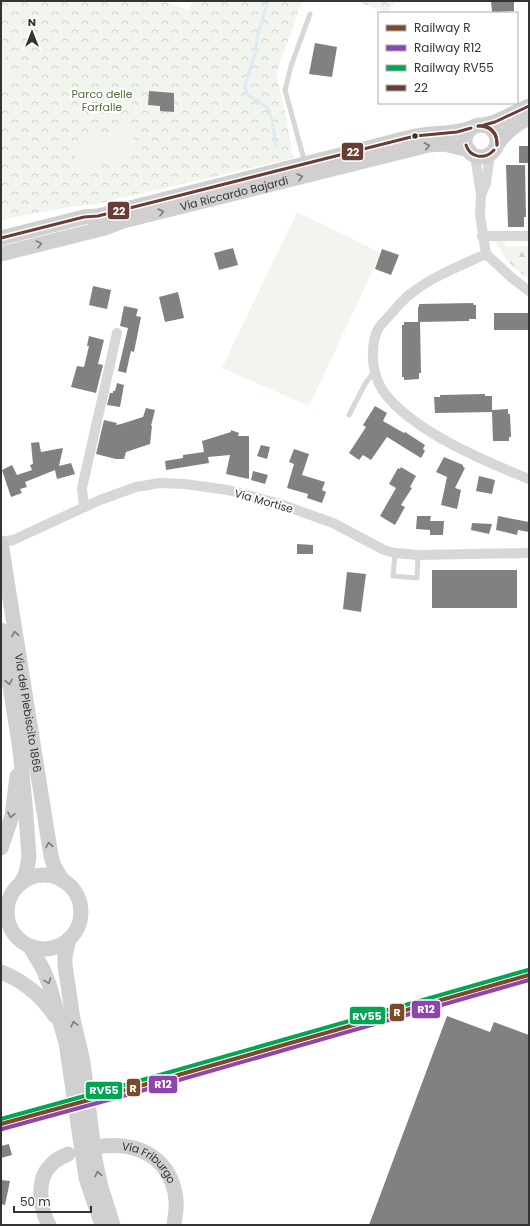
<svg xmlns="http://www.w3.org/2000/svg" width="530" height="1226" viewBox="0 0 530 1226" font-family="Poppins,sans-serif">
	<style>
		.forest { fill: url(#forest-firs) }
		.park { fill: url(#park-crowns) }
		.pitch { fill: #f1f5ed }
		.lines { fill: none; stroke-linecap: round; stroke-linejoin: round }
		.stream { stroke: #ddebf3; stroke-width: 3 }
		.building { fill: #818181 }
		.lane { stroke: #d7d7d7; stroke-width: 5 }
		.street { stroke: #d7d7d7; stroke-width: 10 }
		.secondary { stroke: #d0d0d0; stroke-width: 15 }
		.bus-1-casing { stroke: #fff; stroke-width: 6 }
		.bus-1 { stroke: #683d36; stroke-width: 3 }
		.rail-1-casing { stroke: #fff; stroke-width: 7 }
		.rail-2-casing { stroke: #fff; stroke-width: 7 }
		.rail-3-casing { stroke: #fff; stroke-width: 7 }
		.rail-1 { stroke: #7a4b2a; stroke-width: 4 }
		.rail-2 { stroke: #8e44ad; stroke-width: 4 }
		.rail-3 { stroke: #00a651; stroke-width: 4 }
		.oneway { stroke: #7a7a7a }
		.bus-dot { fill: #333; stroke: #fff; stroke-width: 1.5 }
		.labels { text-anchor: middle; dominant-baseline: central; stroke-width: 4; stroke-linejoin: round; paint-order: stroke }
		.park-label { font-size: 11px; fill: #56703f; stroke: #fff }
		.street-label { font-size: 11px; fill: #333; stroke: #fff }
		.line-badge { stroke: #fff; stroke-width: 1.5 }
		.badge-label { font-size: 11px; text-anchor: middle; font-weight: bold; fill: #fff }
	</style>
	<defs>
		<pattern id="forest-firs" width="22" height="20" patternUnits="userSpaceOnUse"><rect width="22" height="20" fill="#f1f5ed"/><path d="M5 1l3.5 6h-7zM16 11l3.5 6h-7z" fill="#cfd2cc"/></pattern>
		<pattern id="park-crowns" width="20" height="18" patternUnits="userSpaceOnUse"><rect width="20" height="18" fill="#f1f5ed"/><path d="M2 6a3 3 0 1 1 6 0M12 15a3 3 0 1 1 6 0" fill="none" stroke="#cfd2cc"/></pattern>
	</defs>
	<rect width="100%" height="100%" fill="#fff"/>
	<g class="forest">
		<path d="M529,165V230H528L526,166Z"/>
		<path d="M495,240H503L506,247L529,246V279C512,266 504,260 495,240Z"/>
	</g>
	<g class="park">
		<path d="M1,1H161L189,10L192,1H302L276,74L287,121L293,158L96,204L69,207L1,220Z"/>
		<path d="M356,1H395L388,13Z"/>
	</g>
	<g class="pitch">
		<path d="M1,23L9,80L1,81Z"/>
		<path d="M131,127L138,155L79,169L72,141Z"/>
		<path d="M297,212L381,253L309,406L222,368Z"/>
	</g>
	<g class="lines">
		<path class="stream" d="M268,1L258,34L255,54L248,76L245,86L247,94C253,99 262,103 268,109C271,112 275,139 276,146"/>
	</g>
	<g class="building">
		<path d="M491,1H514V11L492,12Z"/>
		<path d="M315,43L337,47L332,77L309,74Z"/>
		<path d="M149,91L174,93V112L160,111V106L148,105Z"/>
		<rect x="519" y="146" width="10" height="17"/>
		<path d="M506,165H525L526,217H524V227H508Z"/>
		<path d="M233,248L238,265L219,270L214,253Z"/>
		<path d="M382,249L399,255L391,275L375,269Z"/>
		<path d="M93,286L111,290L107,309L89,305Z"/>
		<path d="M178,292L184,318L165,322L159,297Z"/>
		<path d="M473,303L474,305H476V319H469V321L418,322V307H419V304Z"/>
		<path d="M124,306L138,309L136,316L141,317L134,352L131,351L126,373L118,371L128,328L120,326Z"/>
		<rect x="494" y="313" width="34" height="17"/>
		<path d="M404,322H420L421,373H419V379L404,380V377H402V325H404Z"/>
		<path d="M89,336L104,340L98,364L103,365L96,393L71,387L77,366L84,367L89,346H87Z"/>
		<path d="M117,383L124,385L120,407L107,405L110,393H113V391H115Z"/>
		<path d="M485,394V396H492V410L508,409V414H510L511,437H509V441H493L492,412L435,413L434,397H440V395Z"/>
		<path d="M375,406L387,413L383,421L404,433L405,432L425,445L423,449L425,451L421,458L387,437L371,460L363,455L359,460L349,453L366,427L363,425Z"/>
		<path d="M146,408L155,410L151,426H152L150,444L126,452L124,459H116L96,454L104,420L117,423L116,425L121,424L143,417Z"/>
		<path d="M231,430L239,433L238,436H249V479L226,474L230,455L208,457L209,463L166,470L165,461L183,458V455L204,452L202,441L231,432Z"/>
		<path d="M39,442L41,452L63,448L59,466L71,463L75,474L57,479L55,470L25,482L27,487L20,489L22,493L11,497L2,470L12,465L17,475L32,470L30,465L33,464L31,443Z"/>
		<path d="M261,445L270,447L267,459L257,456Z"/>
		<path d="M294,449L309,454L302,475L325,482L322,490L326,492L322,503L307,498L308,494L287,488L294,464L289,462Z"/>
		<path d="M444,457L463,465V467L465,468L455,488L461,490L457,509L441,505L447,477L436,472Z"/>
		<path d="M401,467L416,476L410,487L412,488L401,505L405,507L395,525L380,516L396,488L389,484L398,468L400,469Z"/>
		<path d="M253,471L268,475L265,484L251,480Z"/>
		<path d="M479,476L495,480L492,494L476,491Z"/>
		<path d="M417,516H431L430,521H444L443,535H430V530L416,529Z"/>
		<path d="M498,516L529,522V532L518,530L517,535L496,530Z"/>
		<path d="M472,523L492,524L489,534L471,530Z"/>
		<path d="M297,544L313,545V554H297Z"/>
		<rect x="432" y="570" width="85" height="38"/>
		<path d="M347,572L366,574L361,612L343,609Z"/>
		<path d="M447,1016L490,1032L494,1022L529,1035V1225H369Z"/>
		<path d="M9,1144L12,1155L1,1158V1146Z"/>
		<path d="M1,1180L10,1181L5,1205L1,1204Z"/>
	</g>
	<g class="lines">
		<g class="lane">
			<path d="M305,163L285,90L291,66L310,14"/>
			<path d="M349,415L365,384L374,372"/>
			<path d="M395,553L393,576L417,578L418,555"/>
		</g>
		<g class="street">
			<path d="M475,155L481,195L480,215L486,254L512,278L529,291"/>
			<path d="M481,195L486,183L490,154"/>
			<path d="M482,236H529"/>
			<path d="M486,254C464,264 432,277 413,292C404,298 397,307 390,315C386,320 381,324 378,329C374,337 373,345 373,353C372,367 377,384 386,395C417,433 484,461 529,479"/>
			<path d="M84,507L82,488L117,333"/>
			<path d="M1,542L13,540L100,500L136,487L160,483L185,484L228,490L280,504L333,523L384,550L395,553L418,555L529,553"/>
		</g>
		<g class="secondary">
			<path d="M484,125L495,122L529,106"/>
			<circle cx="481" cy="141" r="16"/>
			<path d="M497,145C505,133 516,124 529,118"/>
			<path d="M1,238L84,217L98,216L415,136C434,132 453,135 471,128"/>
			<path id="s1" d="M1,254L105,228L123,221L429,145L444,144L469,150"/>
			<path id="s2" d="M1,543L51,856L54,866L63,881"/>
			<path d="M1,630L20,749L26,816L29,857L26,873L21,883"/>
			<path d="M1,848L12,816L17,776"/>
			<circle cx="44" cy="912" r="37"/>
			<path d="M69,939L65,956V965L73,1019L83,1062L95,1159L101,1187L113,1225"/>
			<path d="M30,947L43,969L49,984L66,1043L86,1178L102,1225"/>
			<path d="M1,972C24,981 41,995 55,1016"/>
			<path id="s3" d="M103,1146C141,1142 172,1160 176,1200C177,1208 175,1217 174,1225"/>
			<path d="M49,1225C40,1209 36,1180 50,1166C55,1160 61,1157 68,1154"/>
		</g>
		<g class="bus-1-casing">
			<g id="bus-1">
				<path d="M484,125L495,122L529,106"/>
				<path d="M478,126C490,126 497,133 497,145"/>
				<path d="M478,126C490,124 498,133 497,145"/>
				<path d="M466,145C470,158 485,160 494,150"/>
				<path d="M1,238L84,217L98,216L415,136L457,132L471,128"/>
			</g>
		</g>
		<use href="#bus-1" class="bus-1"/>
		<g class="rail-1-casing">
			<path id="rail-1" d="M1,1124L129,1089L529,975"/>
		</g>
		<g class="rail-2-casing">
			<path id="rail-2" d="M2,1129L130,1094L529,980"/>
		</g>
		<g class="rail-3-casing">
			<path id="rail-3" d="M1,1119L128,1084L528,970"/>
		</g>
		<use href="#rail-1" class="rail-1"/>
		<use href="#rail-2" class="rail-2"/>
		<use href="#rail-3" class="rail-3"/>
	</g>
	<defs><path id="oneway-chevron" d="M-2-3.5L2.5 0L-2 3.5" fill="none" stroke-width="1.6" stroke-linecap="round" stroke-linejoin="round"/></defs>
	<g class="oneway">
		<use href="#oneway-chevron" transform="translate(427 146) rotate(-11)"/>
		<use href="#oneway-chevron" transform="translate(300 177) rotate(-14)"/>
		<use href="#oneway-chevron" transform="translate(161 212) rotate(-14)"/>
		<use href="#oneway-chevron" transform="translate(39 244) rotate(-14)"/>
		<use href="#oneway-chevron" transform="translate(15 634) rotate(-99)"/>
		<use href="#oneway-chevron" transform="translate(9 682) rotate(81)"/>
		<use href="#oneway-chevron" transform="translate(11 815) rotate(102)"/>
		<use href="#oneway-chevron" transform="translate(49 845) rotate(-100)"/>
		<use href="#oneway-chevron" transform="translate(48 981) rotate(69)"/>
		<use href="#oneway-chevron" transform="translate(74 1024) rotate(-104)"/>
		<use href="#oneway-chevron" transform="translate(98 1174) rotate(-101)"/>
	</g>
	<circle class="bus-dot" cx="415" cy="136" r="3.5"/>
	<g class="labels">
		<g class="park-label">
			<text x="102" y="94">Parco delle<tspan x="102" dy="13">Farfalle</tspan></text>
		</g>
		<g class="street-label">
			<text stroke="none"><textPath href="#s1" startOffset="241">Via Riccardo Bajardi</textPath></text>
			<text transform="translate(264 501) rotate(16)">Via Mortise</text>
			<text stroke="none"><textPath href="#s2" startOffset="172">Via del Plebiscito 1866</textPath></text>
			<text stroke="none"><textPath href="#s3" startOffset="52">Via Friburgo</textPath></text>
		</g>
	</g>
	<g class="line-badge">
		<rect x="341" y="142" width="23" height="19" rx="4" fill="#683d36"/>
		<rect x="107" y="201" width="23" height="19" rx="4" fill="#683d36"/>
		<rect x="411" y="1000" width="30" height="19" rx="4" fill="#8e44ad"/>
		<rect x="389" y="1003" width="16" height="19" rx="4" fill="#7a4b2a"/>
		<rect x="349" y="1006" width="37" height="19" rx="4" fill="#00a651"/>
		<rect x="148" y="1075" width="30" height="19" rx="4" fill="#8e44ad"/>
		<rect x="126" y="1078" width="15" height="19" rx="4" fill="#7a4b2a"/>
		<rect x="85" y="1081" width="38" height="19" rx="4" fill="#00a651"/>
	</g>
	<g class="badge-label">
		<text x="353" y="156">22</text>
		<text x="119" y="215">22</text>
		<text x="426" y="1013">R12</text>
		<text x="397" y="1016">R</text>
		<text x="367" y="1020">RV55</text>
		<text x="163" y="1088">R12</text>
		<text x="133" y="1092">R</text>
		<text x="104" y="1094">RV55</text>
	</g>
	<rect width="530" height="1226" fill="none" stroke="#333333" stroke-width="4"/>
	<rect x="378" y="12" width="140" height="92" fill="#ffffff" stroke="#adadad"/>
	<rect x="386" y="25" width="20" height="6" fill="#7a4b2a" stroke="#adadad"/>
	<text x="414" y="32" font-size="12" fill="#333333">Railway R</text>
	<rect x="386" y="45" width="20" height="6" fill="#8e44ad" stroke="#adadad"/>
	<text x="414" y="52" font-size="12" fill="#333333">Railway R12</text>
	<rect x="386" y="65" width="20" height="6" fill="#00a651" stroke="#adadad"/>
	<text x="414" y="72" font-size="12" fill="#333333">Railway RV55</text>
	<rect x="386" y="85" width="20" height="6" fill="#683d36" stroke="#adadad"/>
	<text x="414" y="92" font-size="12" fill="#333333">22</text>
	<g transform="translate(32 32)" stroke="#ffffff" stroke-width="3" paint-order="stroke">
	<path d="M0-3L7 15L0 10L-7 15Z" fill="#333333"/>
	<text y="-6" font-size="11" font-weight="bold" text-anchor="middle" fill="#333333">N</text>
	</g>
	<path d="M14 1206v6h77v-6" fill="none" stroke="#333333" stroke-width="2"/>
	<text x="20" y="1206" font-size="12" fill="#333333" stroke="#ffffff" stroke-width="3" paint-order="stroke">50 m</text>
</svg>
